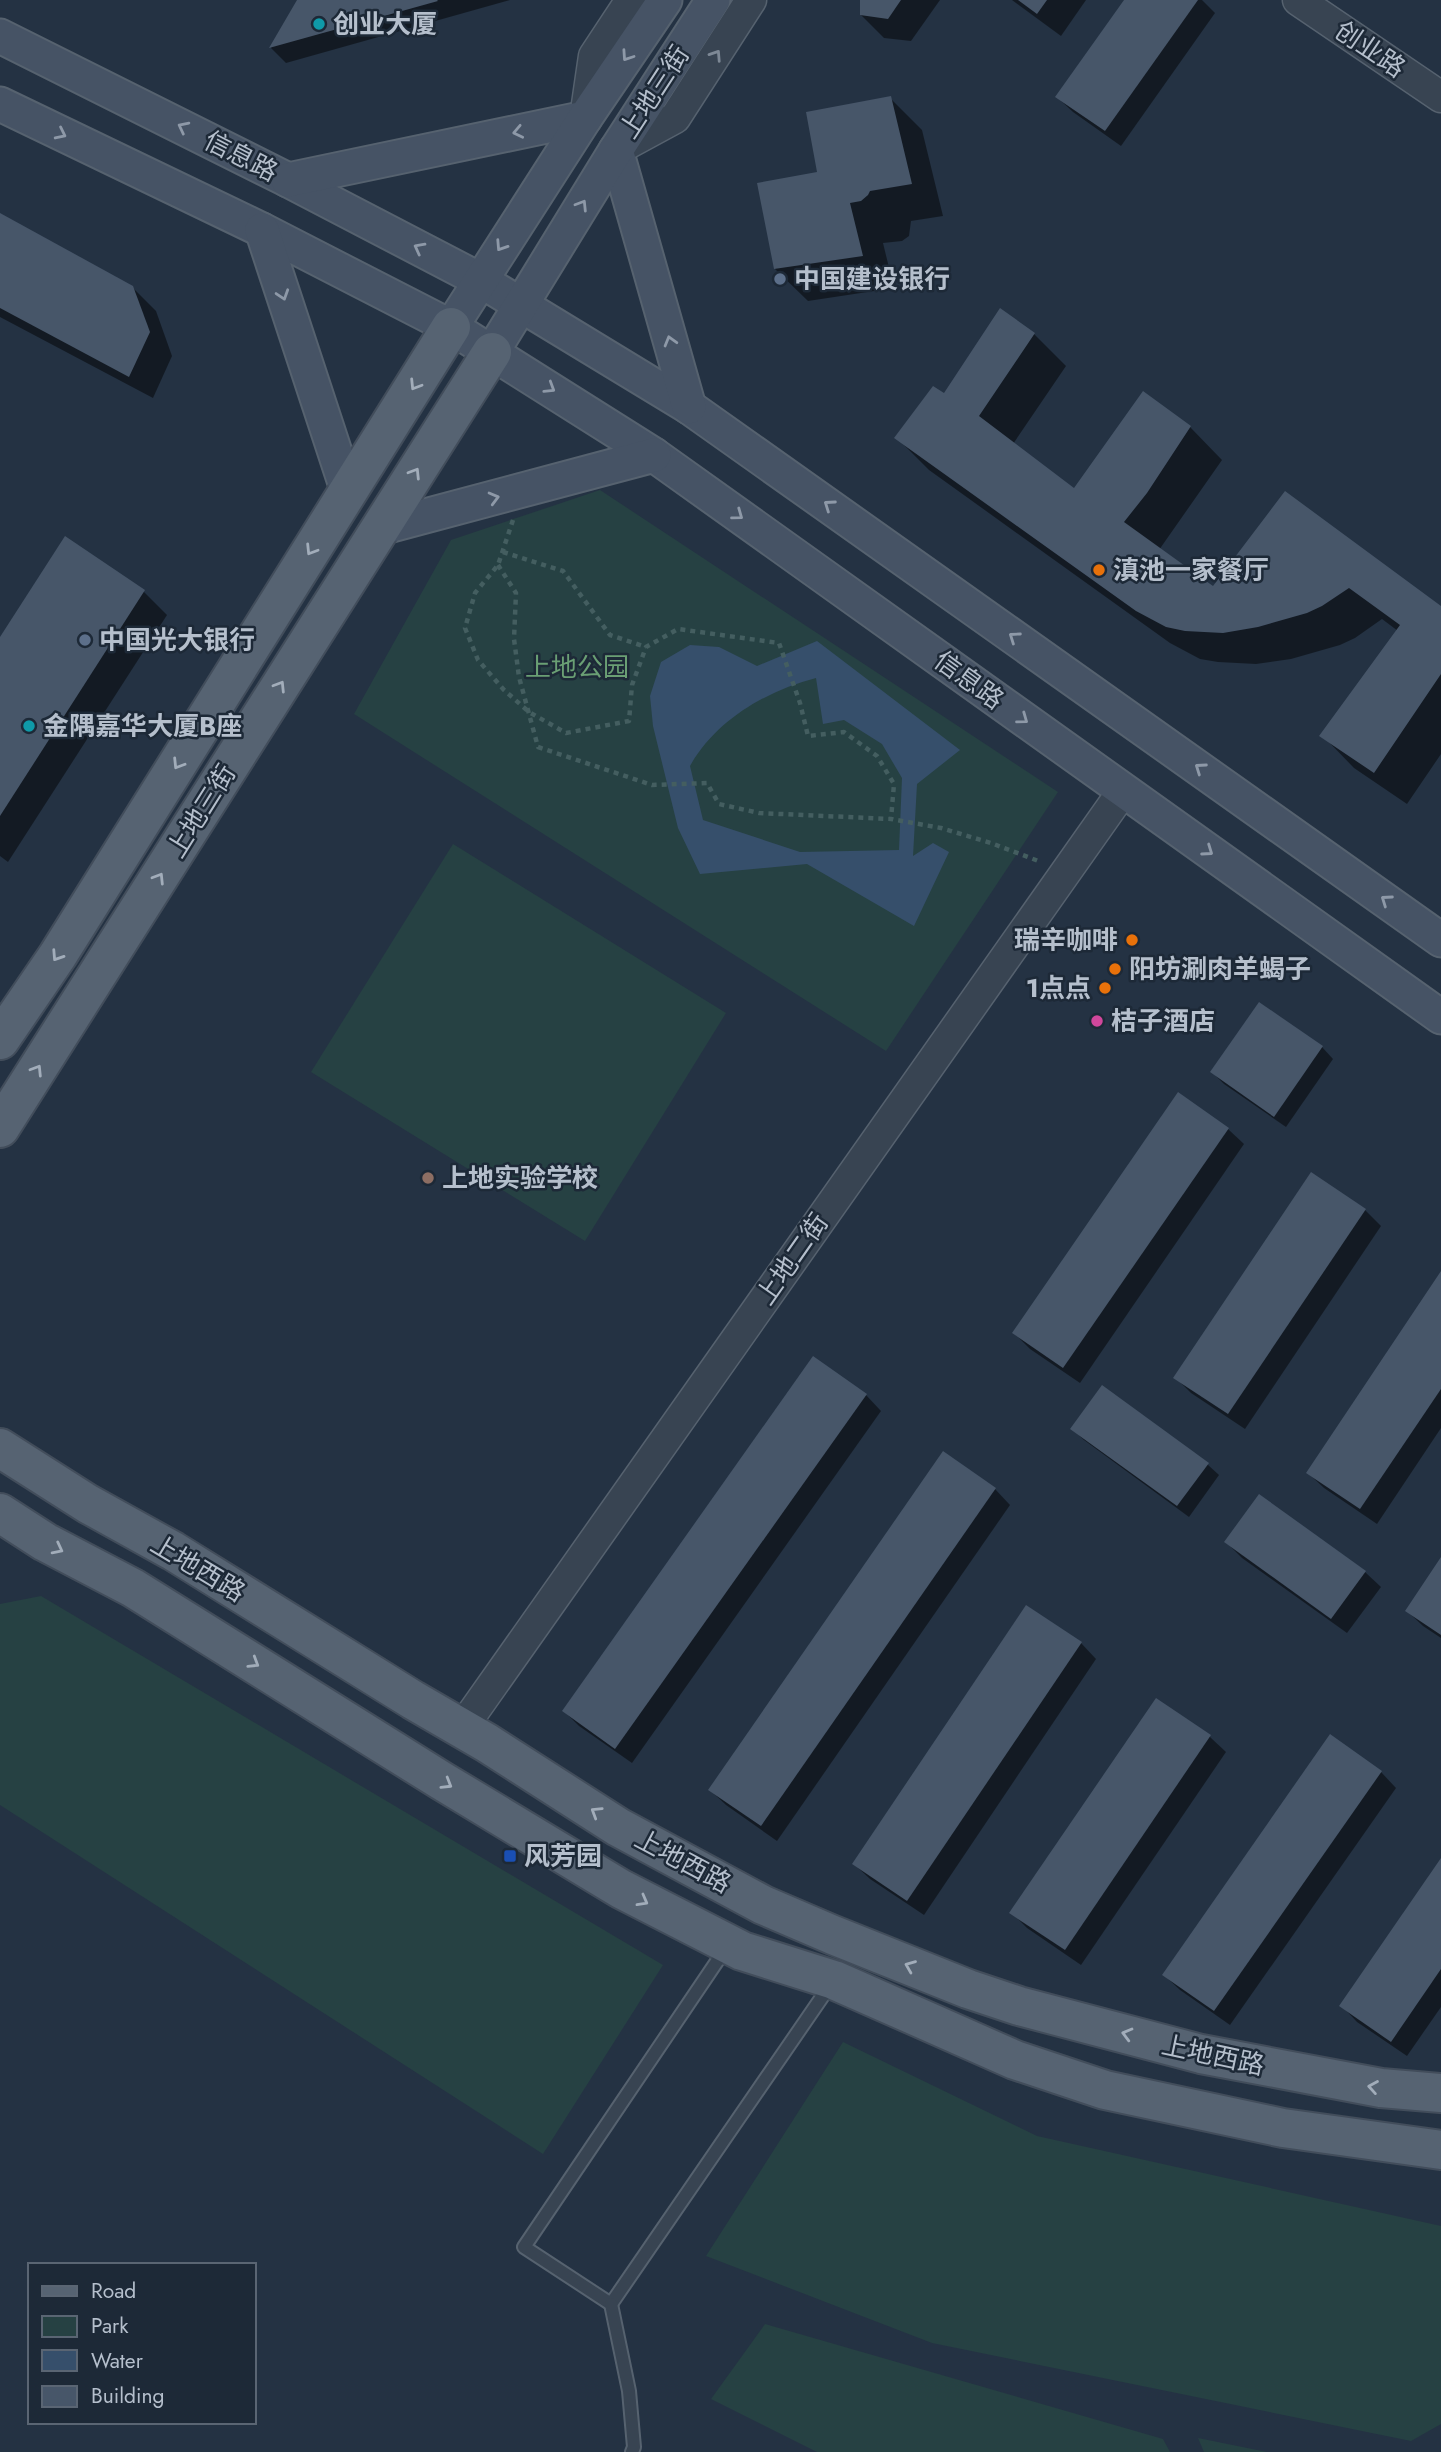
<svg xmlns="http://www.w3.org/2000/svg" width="1441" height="2452" viewBox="0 0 1441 2452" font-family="Jost,'Noto Sans SC',sans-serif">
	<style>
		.green { fill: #264143 }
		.water { fill: #364f6b; fill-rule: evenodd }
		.shadow { fill: #0007 }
		.building { fill: #475669 }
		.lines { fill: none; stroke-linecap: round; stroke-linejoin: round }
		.service-casing { stroke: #56626f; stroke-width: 16 }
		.tertiary-casing { stroke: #56626f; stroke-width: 33 }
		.secondary-casing { stroke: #56626f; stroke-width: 37 }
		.primary-casing { stroke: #424d5b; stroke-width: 42 }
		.path { stroke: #445e60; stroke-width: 4.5; stroke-dasharray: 5 5; stroke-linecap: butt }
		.service { stroke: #384452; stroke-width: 12 }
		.tertiary { stroke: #384452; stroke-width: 30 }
		.secondary { stroke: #465365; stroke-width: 33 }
		.primary { stroke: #566372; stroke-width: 38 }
		.oneway { stroke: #7d8895 }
		.oneway2 { stroke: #8e99a8 }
		.oneway3 { stroke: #a2adba }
		.culture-dot { fill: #0f9aa8; stroke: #1d2937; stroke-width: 2.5 }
		.service-dot { fill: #5c6f8a; stroke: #1d2937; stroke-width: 2.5 }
		.food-dot { fill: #e8710a; stroke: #1d2937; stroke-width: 2.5 }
		.hotel-dot { fill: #d1479c; stroke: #1d2937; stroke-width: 2.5 }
		.education-dot { fill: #8d6e63; stroke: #1d2937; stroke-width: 2.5 }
		.transit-dot { fill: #1a4fb4; stroke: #1d2937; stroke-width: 2.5 }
		.labels { text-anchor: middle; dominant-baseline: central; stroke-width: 5; stroke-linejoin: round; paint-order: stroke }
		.poi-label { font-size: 26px; font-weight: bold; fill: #b5bfcc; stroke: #1d2937; text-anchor: start }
		.street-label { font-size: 26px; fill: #b5bfcc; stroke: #1d2937 }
		.park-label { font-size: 26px; fill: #6a9f74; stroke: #1d2937 }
	</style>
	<rect width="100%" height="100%" fill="#243243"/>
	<g class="green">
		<path d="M600,490L1058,792L886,1051L354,714L451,540Z"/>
		<path d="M453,844L726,1013L585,1241L311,1072Z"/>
		<path d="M41,1596L663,1965L543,2154L0,1805V1604Z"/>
		<path d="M843,2042L1037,2136L1441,2226V2424L1411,2441L932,2343L706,2256Z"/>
		<path d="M765,2324L1163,2439L1170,2452H817L711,2399Z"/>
		<path d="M1198,2438L1267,2452H1204Z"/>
	</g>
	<path class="water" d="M817,641L960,750L917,784L913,856L933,843L949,852L914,926L807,864L700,874L678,828L653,726L650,696L661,662L690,645L719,647L757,666ZM816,678L823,724L844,720L882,744L902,778L899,850L800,852L703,820L690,766C716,720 766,691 816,678Z"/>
	<g class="shadow">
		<path d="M299,0H510L286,63L271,48Z"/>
		<path d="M860,0H940L911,41L884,38L861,15Z"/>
		<path d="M1012,0H1086L1061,36Z"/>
		<path d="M1126,0H1202L1215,13L1121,146L1073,112L1057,97Z"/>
		<path d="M890,98L922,130L943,216L911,221L909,236L902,241L883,243L894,288L808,301L775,269L822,173Z"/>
		<path d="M0,215L132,287L156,311L172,356L153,398L0,317Z"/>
		<path d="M1034,334L1066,366L1013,444L1075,490L1144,393L1190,427L1222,460L1159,550L1213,588L1286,493L1441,608V754L1407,804L1354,768L1322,735L1398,631L1382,619L1355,638L1340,645L1291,659L1256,664L1218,662L1200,659L1170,643L929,470L897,438L944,396Z"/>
		<path d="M144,592L167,615L8,862L0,856V640Z"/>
		<path d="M1322,1047L1333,1059L1286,1127L1224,1084L1212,1072Z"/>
		<path d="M1228,1129L1244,1144L1080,1383L1030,1349L1014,1333Z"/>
		<path d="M1311,1174L1365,1210L1381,1226L1245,1429L1191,1393L1175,1377Z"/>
		<path d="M1441,1275V1428L1377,1524L1324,1488L1308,1473Z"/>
		<path d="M866,1395L881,1411L632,1763L579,1726L564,1711Z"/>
		<path d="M1072,1429L1207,1464L1219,1475L1189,1517L1084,1440Z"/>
		<path d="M995,1489L1010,1505L777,1841L726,1805L710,1790Z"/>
		<path d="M1226,1542L1365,1572L1381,1587L1347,1633L1242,1558Z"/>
		<path d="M1441,1560V1638L1423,1626L1407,1611Z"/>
		<path d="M1081,1643L1096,1659L924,1915L870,1879L854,1864Z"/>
		<path d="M1157,1700L1210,1737L1226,1752L1081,1965L1027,1928L1012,1913Z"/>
		<path d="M1381,1772L1396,1788L1230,2025L1180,1990L1164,1975Z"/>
		<path d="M1441,1861V2007L1407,2056L1357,2022L1342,2006Z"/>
	</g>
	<g class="building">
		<path d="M297,0H437L438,1L269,48Z"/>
		<path d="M860,0H901L888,19L860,15Z"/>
		<path d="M1018,0H1047L1037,14Z"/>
		<path d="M1124,0H1198L1105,131L1055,97Z"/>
		<path d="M891,96L912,184L870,191L868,195L861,201L850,203L863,256L774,269L757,183L817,172L806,112Z"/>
		<path d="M0,213L133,286L150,332L129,377L0,308Z"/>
		<path d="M1000,308L1035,333L979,416L1074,488L1143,391L1191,426L1147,493L1124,522L1213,586L1285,491L1441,606V674L1374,773L1319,736L1400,625L1349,588L1322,606L1307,613L1258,627L1223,633L1185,631L1166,627L1136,611L894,438L933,386L944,393Z"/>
		<path d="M65,536L145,590L0,816V637Z"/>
		<path d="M1259,1002L1323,1046L1274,1117L1210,1072Z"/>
		<path d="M1178,1092L1229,1128L1063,1368L1012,1333Z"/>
		<path d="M1311,1172L1366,1209L1228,1414L1173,1378Z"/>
		<path d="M1441,1271V1389L1360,1509L1306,1473Z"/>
		<path d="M813,1356L867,1394L615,1749L562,1711Z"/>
		<path d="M1102,1385L1209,1463L1177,1506L1070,1429Z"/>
		<path d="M943,1451L996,1488L761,1826L708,1790Z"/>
		<path d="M1259,1494L1366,1571L1331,1619L1224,1542Z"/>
		<path d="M1441,1557V1635L1405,1611Z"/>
		<path d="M1026,1605L1082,1642L907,1901L852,1864Z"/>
		<path d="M1156,1698L1211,1735L1065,1950L1009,1913Z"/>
		<path d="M1330,1734L1382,1771L1214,2011L1162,1975Z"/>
		<path d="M1441,1858V1969L1391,2042L1339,2006Z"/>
	</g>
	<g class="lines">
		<g class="service-casing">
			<g id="service">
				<path d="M726,1948L524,2247L611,2304L831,1984"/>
				<path d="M611,2304L629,2391L634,2447L632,2452"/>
			</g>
		</g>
		<g class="tertiary-casing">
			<g id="tertiary">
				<path d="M1298,0L1441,97"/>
				<path d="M585,118L594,56L631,0"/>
				<path d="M616,150L675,118L751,0"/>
				<path d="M462,1728L1123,791"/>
			</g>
		</g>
		<g class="secondary-casing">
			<g id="secondary">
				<path d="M0,36L288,180L480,280L689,407L1441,940"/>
				<path d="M0,104L262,230L451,327L654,455L1441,1017"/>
				<path d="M616,150L689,407"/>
				<path d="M288,180L585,118"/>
				<path d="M262,230L348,492"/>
				<path d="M451,327L585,118L665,0"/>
				<path d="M492,352L616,150L713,0"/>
				<path d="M380,528L654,455"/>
			</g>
		</g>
		<g class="primary-casing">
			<g id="primary">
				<path d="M0,1040L58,955L451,327"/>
				<path d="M0,1128L492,352"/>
				<path d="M0,1448L88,1504L173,1551L413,1700L487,1743L618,1827L763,1905L833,1935L968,1989L1019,2006L1201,2054L1381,2088L1441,2093"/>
				<path d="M0,1513L45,1542L133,1588L442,1781L621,1889L742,1951L834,1980L1015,2060L1105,2090L1283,2128L1441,2150"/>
			</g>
		</g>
		<g class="path">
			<path d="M513,520L498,565L475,593L465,628L478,660L504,690L529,712L566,733L629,721L632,685L646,647L678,629L779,643L800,703L808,736L844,732L877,756L894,784L891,819"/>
			<path d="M503,552L563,571L610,635L646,647"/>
			<path d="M498,565L516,593L514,639L519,677L538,747L652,785L707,783L719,804L759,813L891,819L941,828L991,843L1041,862"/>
		</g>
		<use href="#service" class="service"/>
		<use href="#tertiary" class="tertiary"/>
		<use href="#secondary" class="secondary"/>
		<use href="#primary" class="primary"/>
	</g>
	<defs><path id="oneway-chevron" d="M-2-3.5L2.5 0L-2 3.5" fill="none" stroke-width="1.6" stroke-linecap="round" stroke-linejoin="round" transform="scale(1.75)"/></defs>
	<use class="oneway" href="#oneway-chevron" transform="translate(716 55) rotate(-57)"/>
	<g class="oneway2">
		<use href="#oneway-chevron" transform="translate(627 56) rotate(124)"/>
		<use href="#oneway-chevron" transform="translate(183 127) rotate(-153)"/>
		<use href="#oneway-chevron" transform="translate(518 132) rotate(168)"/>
		<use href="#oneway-chevron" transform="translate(61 134) rotate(26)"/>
		<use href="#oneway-chevron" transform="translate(582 205) rotate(-58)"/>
		<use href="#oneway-chevron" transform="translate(501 246) rotate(123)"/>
		<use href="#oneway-chevron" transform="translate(419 248) rotate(-152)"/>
		<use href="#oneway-chevron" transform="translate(283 295) rotate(72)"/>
		<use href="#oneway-chevron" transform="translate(670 341) rotate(-106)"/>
		<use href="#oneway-chevron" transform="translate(550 388) rotate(32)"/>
		<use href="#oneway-chevron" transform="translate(494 498) rotate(-15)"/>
		<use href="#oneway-chevron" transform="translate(829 505) rotate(-145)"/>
		<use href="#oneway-chevron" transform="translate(738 515) rotate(36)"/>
		<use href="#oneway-chevron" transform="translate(1014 637) rotate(-145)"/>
		<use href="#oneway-chevron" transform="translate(1023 719) rotate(36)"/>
		<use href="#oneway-chevron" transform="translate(1200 768) rotate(-145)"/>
		<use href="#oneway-chevron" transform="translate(1208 851) rotate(35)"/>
		<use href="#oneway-chevron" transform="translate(1386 900) rotate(-145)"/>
	</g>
	<g class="oneway3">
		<use href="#oneway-chevron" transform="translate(415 385) rotate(122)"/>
		<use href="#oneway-chevron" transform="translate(415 473) rotate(-58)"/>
		<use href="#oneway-chevron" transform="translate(311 550) rotate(122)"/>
		<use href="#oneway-chevron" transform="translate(280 686) rotate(-58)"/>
		<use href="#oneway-chevron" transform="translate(178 764) rotate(122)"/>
		<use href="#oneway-chevron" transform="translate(159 878) rotate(-58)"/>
		<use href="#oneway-chevron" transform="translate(57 956) rotate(123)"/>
		<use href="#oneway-chevron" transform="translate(37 1070) rotate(-58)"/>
		<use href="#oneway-chevron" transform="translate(58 1549) rotate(27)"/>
		<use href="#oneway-chevron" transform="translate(254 1663) rotate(32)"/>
		<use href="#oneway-chevron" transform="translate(447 1784) rotate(31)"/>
		<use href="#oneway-chevron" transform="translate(596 1812) rotate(-148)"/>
		<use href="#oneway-chevron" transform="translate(643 1901) rotate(29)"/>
		<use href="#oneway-chevron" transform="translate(910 1966) rotate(-158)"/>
		<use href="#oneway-chevron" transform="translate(1127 2034) rotate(-165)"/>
		<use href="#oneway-chevron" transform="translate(1373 2087) rotate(-170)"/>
	</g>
	<g class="culture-dot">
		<circle cx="319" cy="24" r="7"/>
		<circle cx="29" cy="726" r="7"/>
	</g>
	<g class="service-dot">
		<circle cx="780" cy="279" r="7"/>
		<circle cx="85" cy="640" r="7"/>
	</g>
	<g class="food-dot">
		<circle cx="1099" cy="570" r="7"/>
		<circle cx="1132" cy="940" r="7"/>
		<circle cx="1115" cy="969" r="7"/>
		<circle cx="1105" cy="988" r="7"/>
	</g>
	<circle class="hotel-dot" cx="1097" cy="1021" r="7"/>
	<circle class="education-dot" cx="428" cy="1178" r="7"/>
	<rect class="transit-dot" x="503" y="1849" width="14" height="14" rx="3.5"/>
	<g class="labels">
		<g class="poi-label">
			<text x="333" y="24">创业大厦</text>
			<text x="794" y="279">中国建设银行</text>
			<text x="1113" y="570">滇池一家餐厅</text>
			<text x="99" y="640">中国光大银行</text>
			<text x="43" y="726">金隅嘉华大厦B座</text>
			<text x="1118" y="940" text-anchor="end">瑞辛咖啡</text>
			<text x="1129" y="969">阳坊涮肉羊蝎子</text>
			<text x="1091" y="988" text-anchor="end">1点点</text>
			<text x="1111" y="1021">桔子酒店</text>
			<text x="442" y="1178">上地实验学校</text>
			<text x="524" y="1856">风芳园</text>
		</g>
		<g class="street-label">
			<text transform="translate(1370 49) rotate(34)">创业路</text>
			<text transform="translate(654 92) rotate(-57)">上地三街</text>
			<text transform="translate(241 156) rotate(27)">信息路</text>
			<text transform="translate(969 680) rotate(36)">信息路</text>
			<text transform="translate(201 811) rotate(-58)">上地三街</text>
			<text transform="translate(792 1259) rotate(-55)">上地二街</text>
			<text transform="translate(198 1568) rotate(31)">上地西路</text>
			<text transform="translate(683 1861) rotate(28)">上地西路</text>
			<text transform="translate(1213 2055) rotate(12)">上地西路</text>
		</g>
		<g class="park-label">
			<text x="577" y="667">上地公园</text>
		</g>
	</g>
	<rect x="28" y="2263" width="228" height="161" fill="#1d2937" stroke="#5a6573" stroke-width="2"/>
	<rect x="42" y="2286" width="35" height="10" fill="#566372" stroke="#5a6573" stroke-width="2"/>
	<text x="91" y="2298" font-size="21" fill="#b5bfcc">Road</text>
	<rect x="42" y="2316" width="35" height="21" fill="#264143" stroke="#5a6573" stroke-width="2"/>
	<text x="91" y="2333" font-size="21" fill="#b5bfcc">Park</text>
	<rect x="42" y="2350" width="35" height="21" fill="#364f6b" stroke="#5a6573" stroke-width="2"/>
	<text x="91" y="2368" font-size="21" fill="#b5bfcc">Water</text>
	<rect x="42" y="2386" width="35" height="21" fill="#475669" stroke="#5a6573" stroke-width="2"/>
	<text x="91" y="2403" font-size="21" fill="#b5bfcc">Building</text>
</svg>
